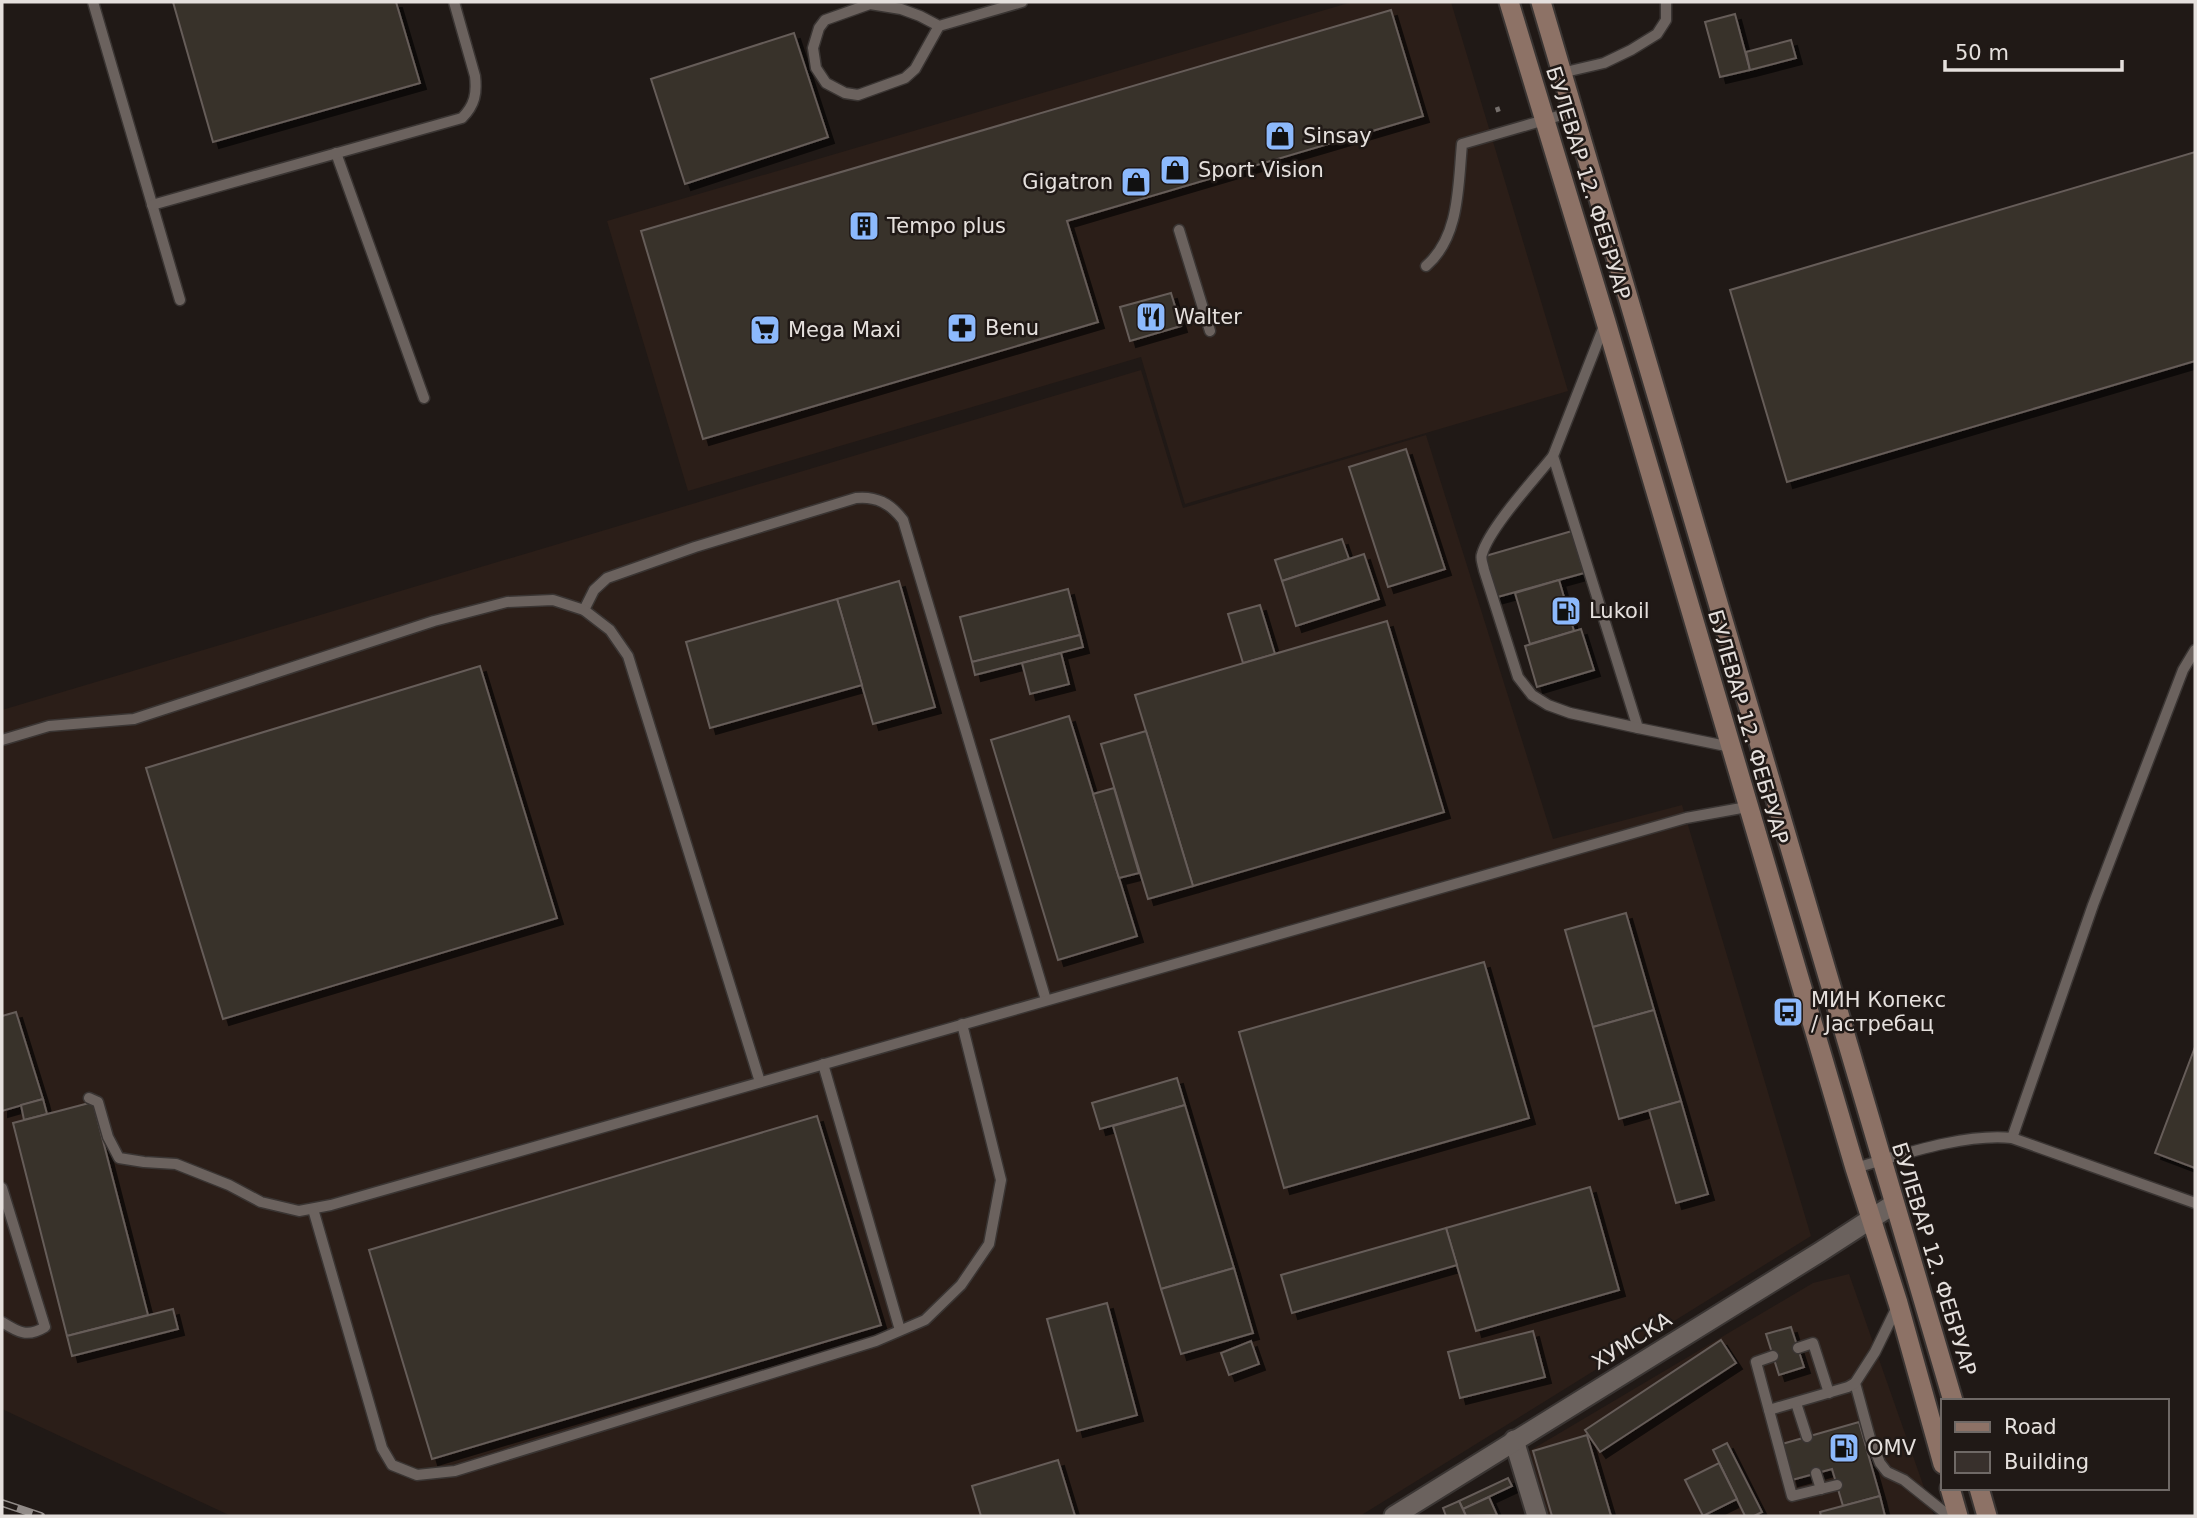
<svg xmlns="http://www.w3.org/2000/svg" width="2197" height="1518" viewBox="0 0 2197 1518" font-family="'DejaVu Sans',sans-serif">
	<style>
		.built { fill: #2b1e18 }
		.building { fill: #38302c; stroke: #665d59; stroke-width: 2; filter: url(#shadow) }
		.lines { fill: none; stroke-linecap: round; stroke-linejoin: round }
		.service-casing { stroke: #3a3533; stroke-width: 13 }
		.minor-casing { stroke: #3a3533; stroke-width: 23 }
		.tertiary-casing { stroke: #3a3533; stroke-width: 23 }
		.secondary-casing { stroke: #3a3533; stroke-width: 23 }
		.path { stroke: #756f6c; stroke-width: 4.5; stroke-dasharray: 5 5; stroke-linecap: butt }
		.service { stroke: #6b625e; stroke-width: 10 }
		.minor { stroke: #6b625e; stroke-width: 19 }
		.tertiary { stroke: #6b625e; stroke-width: 19 }
		.secondary { stroke: #8d7266; stroke-width: 19 }
		.rail-casing { stroke: #918b88; stroke-width: 8 }
		.rail { stroke: #201916; stroke-width: 5; stroke-dasharray: 16; stroke-linecap: butt }
		.labels { text-anchor: middle; dominant-baseline: central; stroke-width: 5; stroke-linejoin: round; paint-order: stroke }
		.poi-label { font-size: 21px; fill: #e5e0dd; stroke: #201916; text-anchor: start }
		.street-label { font-size: 21px; fill: #e5e0dd; stroke: #201916 }
	</style>
	<defs>
		<filter id="shadow"><feDropShadow dx="6" dy="6" stdDeviation="0" flood-color="#0009"/></filter>
	</defs>
	<rect width="100%" height="100%" fill="#201916"/>
	<g class="built">
		<path d="M1352,2H1451L1568,391L1185,504L1141,357L688,491L607,221Z"/>
		<path d="M1141,370L1183,508L1426,435L1553,839L1682,805L1811,1236L1360,1516H231L2,1409V710Z"/>
		<path d="M1849,1274L1934,1516H1545L1526,1453L1813,1283Z"/>
	</g>
	<g class="building">
		<path d="M173,2H396L420,83L213,142Z"/>
		<path d="M1391,10L1423,116L1067,221L1098,322L703,439L641,231Z"/>
		<path d="M1735,14L1750,70L1720,77L1705,22Z"/>
		<path d="M794,33L828,137L685,184L651,79Z"/>
		<path d="M1791,40L1796,58L1750,70L1746,52Z"/>
		<path d="M2195,152V361L1787,482L1730,290Z"/>
		<path d="M1171,293L1181,326L1130,341L1120,307Z"/>
		<path d="M1406,449L1445,569L1388,587L1349,467Z"/>
		<path d="M1572,531L1584,573L1494,598L1482,557Z"/>
		<path d="M1342,539L1349,559L1282,581L1275,560Z"/>
		<path d="M1364,554L1379,599L1296,626L1282,581Z"/>
		<path d="M1559,580L1574,631L1530,644L1515,593Z"/>
		<path d="M899,581L935,707L873,724L837,599Z"/>
		<path d="M1068,589L1080,635L972,662L960,617Z"/>
		<path d="M837,599L862,685L710,728L686,642Z"/>
		<path d="M1260,605L1275,654L1243,663L1228,614Z"/>
		<path d="M1387,621L1444,812L1193,886L1135,695Z"/>
		<path d="M1581,629L1594,670L1537,687L1525,646Z"/>
		<path d="M1080,635L1083,647L975,675L972,662Z"/>
		<path d="M1061,653L1069,684L1030,694L1022,663Z"/>
		<path d="M480,666L557,918L223,1019L146,768Z"/>
		<path d="M1069,716L1137,936L1058,960L991,740Z"/>
		<path d="M1146,731L1193,886L1148,899L1101,744Z"/>
		<path d="M1114,788L1139,873L1119,878L1093,794Z"/>
		<path d="M1626,913L1654,1010L1593,1027L1565,930Z"/>
		<path d="M1484,962L1529,1118L1284,1188L1239,1032Z"/>
		<path d="M1654,1010L1681,1101L1619,1119L1593,1027Z"/>
		<path d="M16,1012L43,1099L2,1111V1016Z"/>
		<path d="M2195,1047V1168L2155,1153Z"/>
		<path d="M1177,1078L1185,1105L1100,1129L1092,1103Z"/>
		<path d="M43,1099L47,1114L24,1120L21,1105Z"/>
		<path d="M1681,1101L1708,1194L1676,1203L1649,1110Z"/>
		<path d="M93,1102L148,1315L67,1336L13,1123Z"/>
		<path d="M1185,1105L1234,1268L1161,1289L1113,1126Z"/>
		<path d="M817,1116L881,1325L432,1459L369,1250Z"/>
		<path d="M1590,1187L1619,1290L1476,1331L1446,1228Z"/>
		<path d="M1446,1228L1457,1265L1292,1313L1281,1275Z"/>
		<path d="M1234,1268L1253,1333L1181,1354L1161,1289Z"/>
		<path d="M1107,1303L1137,1415L1077,1431L1047,1319Z"/>
		<path d="M173,1309L178,1329L72,1356L67,1336Z"/>
		<path d="M1791,1327L1804,1367L1779,1375L1766,1334Z"/>
		<path d="M1533,1331L1545,1377L1460,1398L1448,1352Z"/>
		<path d="M1721,1340L1736,1363L1600,1452L1585,1430Z"/>
		<path d="M1251,1341L1259,1364L1229,1375L1221,1353Z"/>
		<path d="M1859,1422L1880,1496L1843,1506L1832,1469L1792,1480L1782,1444Z"/>
		<path d="M1587,1435L1611,1516H1552L1533,1451Z"/>
		<path d="M1727,1443L1762,1512L1754,1516H1745L1713,1450Z"/>
		<path d="M1058,1460L1075,1516H981L972,1486Z"/>
		<path d="M1719,1463L1737,1499L1703,1516L1685,1480Z"/>
		<path d="M1508,1478L1512,1486L1463,1509L1459,1501Z"/>
		<path d="M1880,1496L1885,1516H1821L1820,1512Z"/>
		<path d="M1489,1497L1497,1515L1466,1516L1463,1509Z"/>
		<path d="M1459,1501L1466,1516H1446L1443,1508Z"/>
	</g>
	<g class="lines">
		<g class="service-casing">
			<g id="service">
				<path d="M93,2L180,300"/>
				<path d="M939,26L915,69L905,78L858,95L845,93L826,83L816,68L813,48L819,28L825,20L870,4L901,9L920,16L939,26L1022,2"/>
				<path d="M1561,73L1604,63L1631,50L1657,34L1666,20V2"/>
				<path d="M336,153L424,398"/>
				<path d="M152,205L462,118C475,105 477,93 475,76L454,2"/>
				<path d="M1179,230L1210,331"/>
				<path d="M1426,266C1460,237 1458,185 1462,144L1572,112"/>
				<path d="M1604,326L1553,456L1638,728L1731,747"/>
				<path d="M1553,456C1534,480 1490,527 1482,554C1480,559 1483,564 1484,570L1518,677L1532,695L1548,705L1570,713L1638,728"/>
				<path d="M584,610L594,590L607,578L695,547L856,498C876,496 890,503 903,520L1046,1000"/>
				<path d="M2,740L49,726L134,719L434,621L507,602L553,600L584,610L610,630L628,656L760,1082"/>
				<path d="M823,1064L900,1330"/>
				<path d="M89,1098L98,1102L108,1137L119,1158L144,1162L176,1164L229,1185L261,1202L299,1211L331,1205L1686,818L1747,807"/>
				<path d="M2012,1138L2093,905L2183,670L2195,650"/>
				<path d="M1855,1168C1901,1155 1964,1133 2012,1138L2195,1203"/>
				<path d="M2,1188L45,1327C27,1338 18,1332 2,1322"/>
				<path d="M313,1209L382,1448L392,1465L417,1475L455,1471L876,1341L925,1320L961,1285L989,1244L1001,1180L962,1024"/>
				<path d="M1897,1307L1875,1352L1855,1383L1870,1438L1880,1463L1887,1472L1904,1480L1949,1516"/>
				<path d="M1798,1348L1813,1343L1829,1393"/>
				<path d="M1773,1356L1756,1362L1792,1496L1837,1485"/>
				<path d="M1796,1403L1807,1437"/>
				<path d="M1769,1410L1848,1387L1855,1383"/>
				<path d="M1816,1473L1821,1489"/>
			</g>
		</g>
		<g class="minor-casing">
			<path id="minor" d="M1514,1440L1537,1516"/>
		</g>
		<g class="tertiary-casing">
			<path id="tertiary" d="M1394,1516L1820,1252L1894,1204"/>
		</g>
		<g class="secondary-casing">
			<g id="secondary">
				<path d="M1509,2L1606,322L1855,1168L1898,1303L1943,1464"/>
				<path d="M1541,2L1953,1401"/>
				<path d="M1950,1488L1958,1516"/>
				<path d="M1979,1488L1987,1516"/>
			</g>
		</g>
		<path class="path" d="M1497,107L1499,113"/>
		<use href="#service" class="service"/>
		<use href="#minor" class="minor"/>
		<use href="#tertiary" class="tertiary"/>
		<use href="#secondary" class="secondary"/>
		<g class="rail-casing">
			<path id="rail" d="M2,1503L41,1516"/>
		</g>
		<use href="#rail" class="rail"/>
	</g>
	<defs>
		<g id="shop-square" transform="scale(1.575)"><rect x="-9" y="-9" width="18" height="18" rx="4" fill="#8cb9fc" stroke="#201916"/><path d="M-5-2.5h2.3a2.7 3.5 0 0 1 5.4 0H5L5.5 6h-11ZM-1.5-2.5h3a1.5 2.3 0 0 0-3 0Z" fill="#111"/></g>
		<g id="building-square" transform="scale(1.575)"><rect x="-9" y="-9" width="18" height="18" rx="4" fill="#8cb9fc" stroke="#201916"/><path d="M-4-6H4V6H1V3H-1V6H-4ZM-2.5-4.3h1.7v1.8h-1.7ZM.8-4.3h1.7v1.8H.8ZM-2.5-1h1.7V.8h-1.7ZM.8-1h1.7V.8H.8Z" fill="#111"/></g>
		<g id="restaurant-square" transform="scale(1.575)"><rect x="-9" y="-9" width="18" height="18" rx="4" fill="#8cb9fc" stroke="#201916"/><path d="M-5-6h1v4h1v-4h1v4h1v-4h1v5L-1.5 .5V6h-2V.5L-5-1ZM5-6V6H3V1.5H1.5Q1.5-4 5-6Z" fill="#111"/></g>
		<g id="pharmacy-square" transform="scale(1.575)"><rect x="-9" y="-9" width="18" height="18" rx="4" fill="#8cb9fc" stroke="#201916"/><path d="M-2-6h4v4h4v4h-4v4h-4v-4h-4v-4h4Z" fill="#111"/></g>
		<g id="supermarket-square" transform="scale(1.575)"><rect x="-9" y="-9" width="18" height="18" rx="4" fill="#8cb9fc" stroke="#201916"/><path d="M-6-5.5h2.5l.6 2H6L4.5 2H-2.5L-4.4-4H-6ZM-1.5 3.2a1.3 1.3 0 1 0 .1 0ZM3 3.2a1.3 1.3 0 1 0 .1 0Z" fill="#111"/></g>
		<g id="fuel-square" transform="scale(1.575)"><rect x="-9" y="-9" width="18" height="18" rx="4" fill="#8cb9fc" stroke="#201916"/><path d="M-5.5-6h7V0h2V4h1.3V-2.5L3-4.5l.8-.8L6-3V5H2.5V1h-1V6h-7ZM-4.2-4.7v3.2H.2V-4.7Z" fill="#111"/></g>
		<g id="bus-square" transform="scale(1.575)"><rect x="-9" y="-9" width="18" height="18" rx="4" fill="#8cb9fc" stroke="#201916"/><path d="M-5-6H5V4H4V6H2V4H-2V6H-4V4H-5ZM-3.5-4V0h7V-4ZM-3.5 1.2v1.5H-2V1.2ZM2 1.2v1.5H3.5V1.2Z" fill="#111"/></g>
	</defs>
	<g fill-rule="evenodd">
		<use href="#shop-square" x="1280" y="136"/>
		<use href="#shop-square" x="1175" y="170"/>
		<use href="#shop-square" x="1136" y="182"/>
		<use href="#building-square" x="864" y="226"/>
		<use href="#restaurant-square" x="1151" y="317"/>
		<use href="#pharmacy-square" x="962" y="328"/>
		<use href="#supermarket-square" x="765" y="330"/>
		<use href="#fuel-square" x="1566" y="611"/>
		<use href="#bus-square" x="1788" y="1012"/>
		<use href="#fuel-square" x="1844" y="1448"/>
	</g>
	<g class="labels">
		<g class="poi-label">
			<text x="1303" y="136">Sinsay</text>
			<text x="1198" y="170">Sport Vision</text>
			<text x="1113" y="182" text-anchor="end">Gigatron</text>
			<text x="887" y="226">Tempo plus</text>
			<text x="1174" y="317">Walter</text>
			<text x="985" y="328">Benu</text>
			<text x="788" y="330">Mega Maxi</text>
			<text x="1589" y="611">Lukoil</text>
			<text x="1811" y="1000">МИН Копекс<tspan x="1811" dy="24">/ Јастребац</tspan></text>
			<text x="1867" y="1448">OMV</text>
		</g>
		<g class="street-label">
			<text transform="translate(1588 183) rotate(73)">БУЛЕВАР 12. ФЕБРУАР</text>
			<text transform="translate(1748 727) rotate(74)">БУЛЕВАР 12. ФЕБРУАР</text>
			<text transform="translate(1934 1259) rotate(73)">БУЛЕВАР 12. ФЕБРУАР</text>
			<text transform="translate(1632 1341) rotate(-32)">ХУМСКА</text>
		</g>
	</g>
	<rect width="2197" height="1518" fill="none" stroke="#e5e0dd" stroke-width="7"/>
	<rect x="1941" y="1399" width="228" height="91" fill="#201916" stroke="#6f6966" stroke-width="2"/>
	<rect x="1955" y="1422" width="35" height="10" fill="#8d7266" stroke="#6f6966" stroke-width="2"/>
	<text x="2004" y="1434" font-size="21" fill="#e5e0dd">Road</text>
	<rect x="1955" y="1452" width="35" height="21" fill="#38302c" stroke="#6f6966" stroke-width="2"/>
	<text x="2004" y="1469" font-size="21" fill="#e5e0dd">Building</text>
	<path d="M1945 60v10h177v-10" fill="none" stroke="#e5e0dd" stroke-width="3.5"/>
	<text x="1955" y="60" font-size="21" fill="#e5e0dd" stroke="#201916" stroke-width="5" paint-order="stroke">50 m</text>
</svg>
